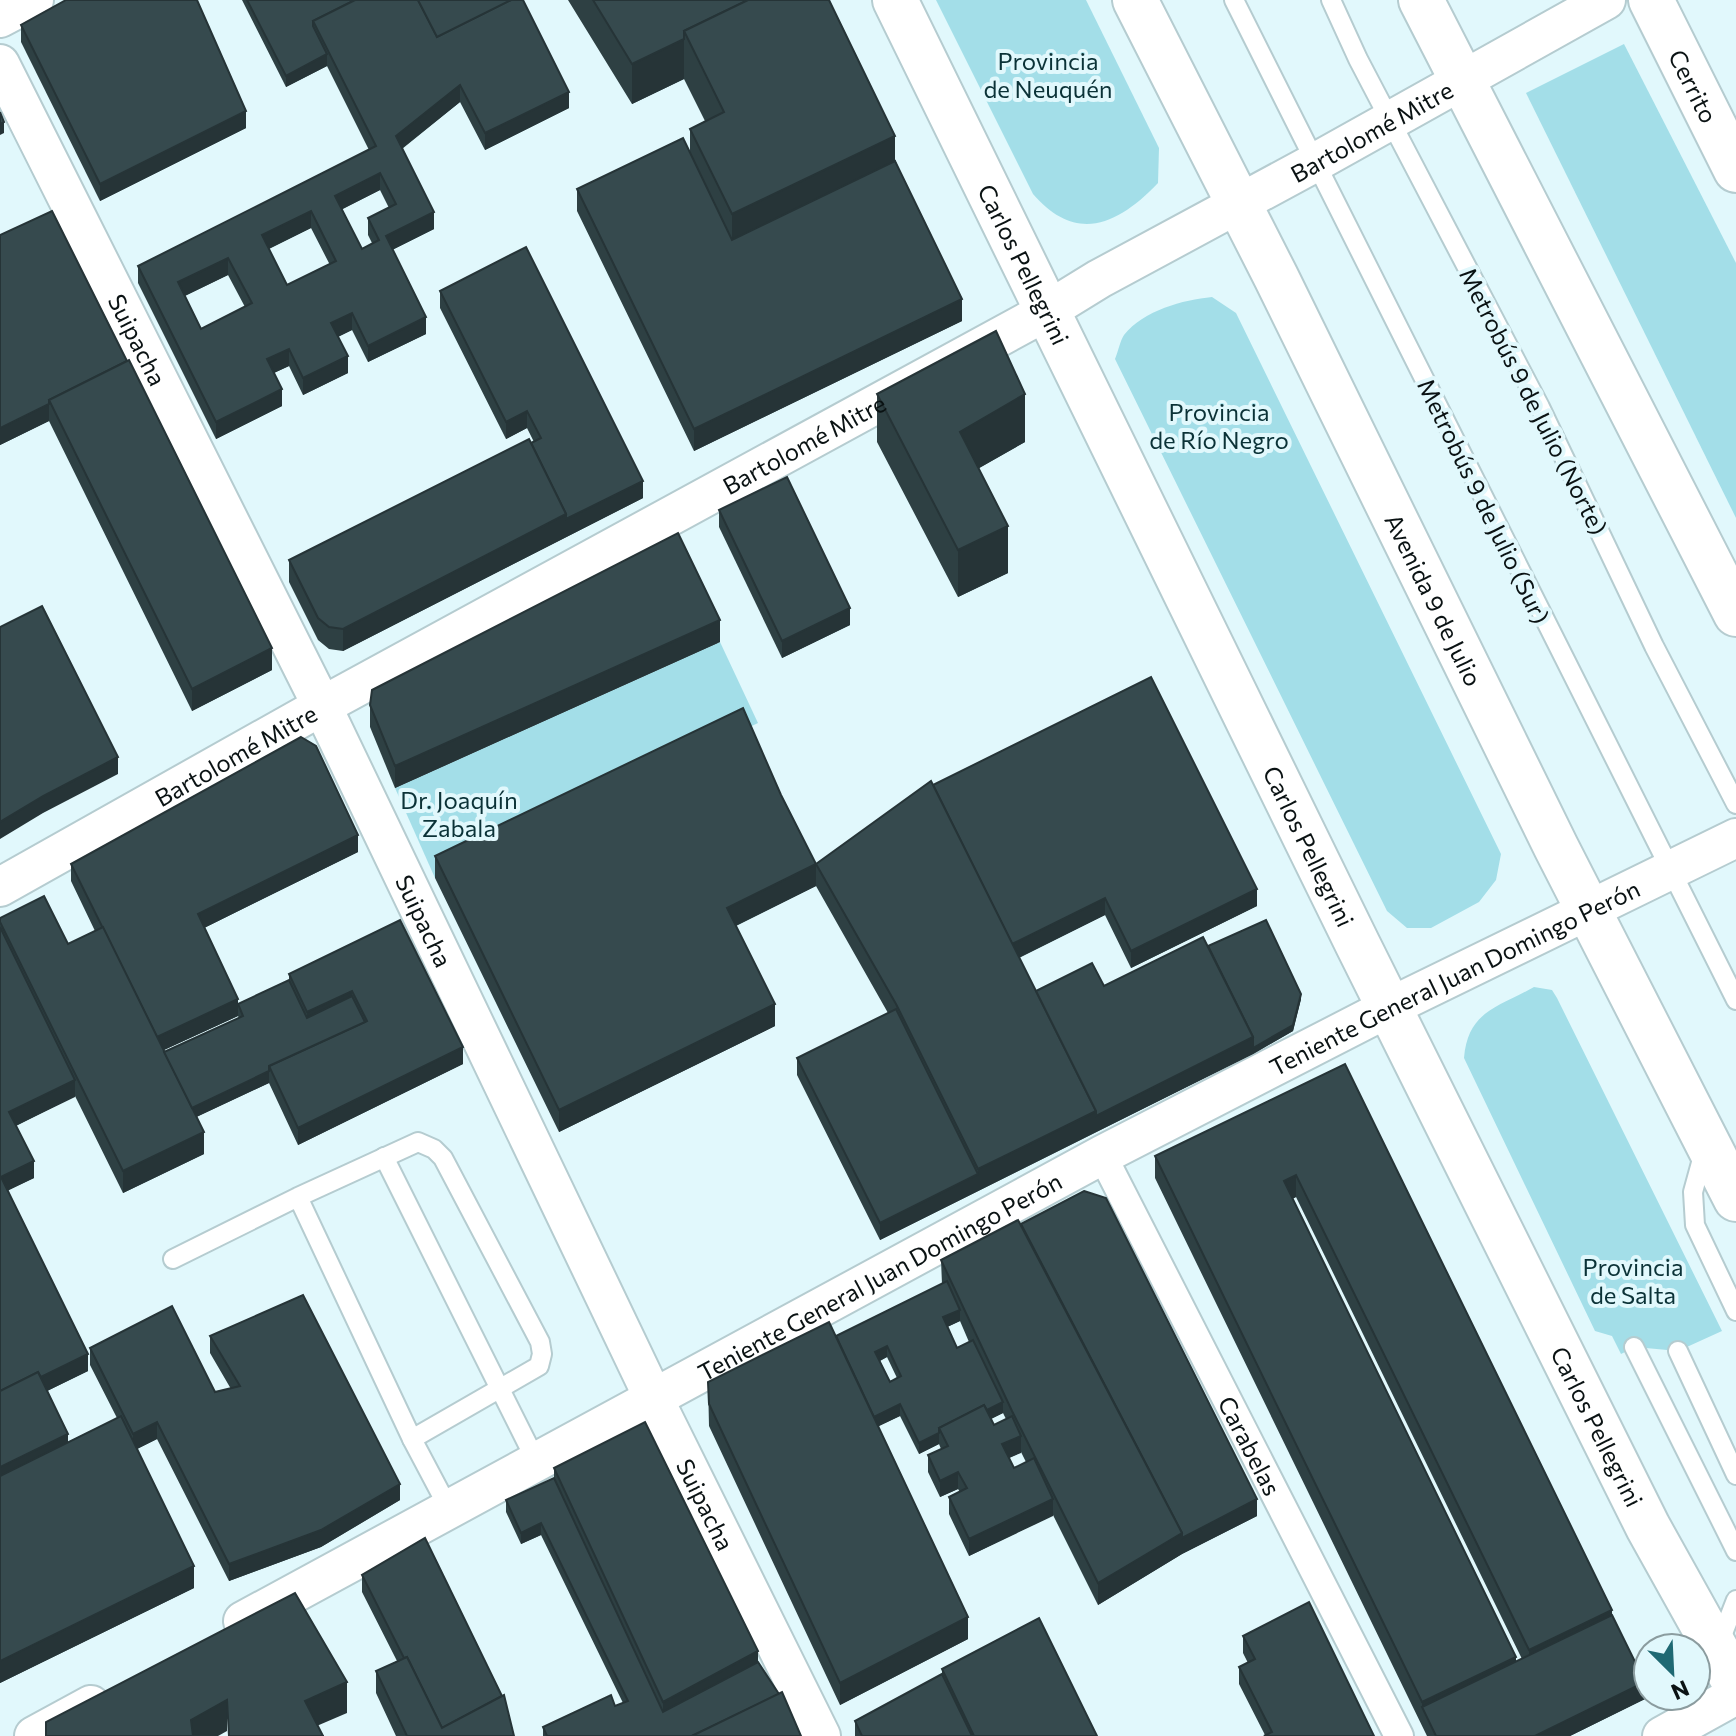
<svg xmlns="http://www.w3.org/2000/svg" width="1736" height="1736" viewBox="0 0 1736 1736" font-family="Commissioner,sans-serif">
	<style>
		.green { fill: #a3dee8 }
		.lines { fill: none; stroke-linecap: round; stroke-linejoin: round }
		.service-casing { stroke: #b5ccd0; stroke-width: 22 }
		.pedestrian-casing { stroke: #b5ccd0; stroke-width: 32 }
		.minor-casing { stroke: #b5ccd0; stroke-width: 42 }
		.tertiary-casing { stroke: #b5ccd0; stroke-width: 48 }
		.trunk-casing { stroke: #b5ccd0; stroke-width: 48 }
		.service { stroke: #fff; stroke-width: 18 }
		.pedestrian { stroke: #fff; stroke-width: 28 }
		.minor { stroke: #fff; stroke-width: 38 }
		.tertiary { stroke: #fff; stroke-width: 44 }
		.trunk { stroke: #fff; stroke-width: 44 }
		.wall { fill: #2e4043; fill-rule: evenodd }
		.shaded-wall { fill: #263437 }
		.building { fill: #364a4e; stroke: #263437; stroke-width: 2; fill-rule: evenodd }
		.labels { text-anchor: middle; dominant-baseline: central; stroke-width: 8; stroke-linejoin: round; paint-order: stroke }
		.park-label { font-size: 24px; fill: #0b3237; stroke: #e1f8fc }
		.street-label { font-size: 24px; fill: #0a1213; stroke: #e1f8fc }
	</style>
	<rect width="100%" height="100%" fill="#e1f8fc"/>
	<g class="green">
		<path d="M936,0H1086L1159,148L1158,183C1118,225 1076,244 1033,194Z"/>
		<path d="M1624,44L1736,263V518L1526,93Z"/>
		<path d="M1212,297L1236,313L1501,854L1496,880L1479,902L1431,928H1407L1387,911L1115,359C1118,352 1120,341 1124,335C1144,310 1183,300 1212,297Z"/>
		<path d="M720,642L758,723L435,878L395,788Z"/>
		<path d="M1534,987L1552,990L1557,998L1722,1331L1678,1351L1635,1347L1621,1354L1612,1336L1595,1331L1464,1058C1468,1011 1497,1008 1534,987Z"/>
	</g>
	<g class="lines">
		<g class="service-casing">
			<g id="service">
				<path d="M1234,0L1736,1000"/>
				<path d="M1331,0L1358,59L1540,407L1654,646L1736,804"/>
				<path d="M1704,1152L1693,1192L1695,1225L1736,1311"/>
				<path d="M384,1157L536,1461"/>
				<path d="M173,1259L298,1197L418,1142L434,1149L443,1158L540,1342L542,1354L539,1366L412,1439L298,1197"/>
				<path d="M1634,1347L1736,1551"/>
				<path d="M1678,1351L1736,1475"/>
				<path d="M412,1439L449,1509"/>
				<path d="M1718,1646L1736,1600"/>
			</g>
		</g>
		<g class="pedestrian-casing">
			<g id="pedestrian">
				<path id="s1" d="M1102,1155L1399,1736"/>
			</g>
		</g>
		<g class="minor-casing">
			<g id="minor">
				<path d="M0,18L34,0"/>
				<path id="s2" d="M0,64L322,706L653,1397L821,1736"/>
				<path id="s3" d="M0,887L322,706L1047,311L1099,279L1316,162L1606,0"/>
				<path id="s4" d="M243,1621L1102,1155L1390,1007L1736,838"/>
				<path d="M34,1736L91,1705"/>
				<path d="M1662,1736L1736,1695"/>
			</g>
		</g>
		<g class="tertiary-casing">
			<g id="tertiary">
				<path id="s5" d="M895,0L1358,945L1648,1527L1736,1685"/>
				<path id="s6" d="M1651,0L1736,170"/>
			</g>
		</g>
		<g class="trunk-casing">
			<g id="trunk">
				<path id="s7" d="M1135,0L1276,277L1556,847L1736,1199"/>
				<path d="M1421,0L1736,614"/>
			</g>
		</g>
		<use href="#service" class="service"/>
		<use href="#pedestrian" class="pedestrian"/>
		<use href="#minor" class="minor"/>
		<use href="#tertiary" class="tertiary"/>
		<use href="#trunk" class="trunk"/>
	</g>
	<g class="wall">
		<path d="M242,0H523L569,108L485,150L460,102L402,149L434,229L392,250L426,334L368,362L352,330L338,337L348,373L303,395L289,366L274,373L282,406L216,439L138,283V266L369,150L327,66L286,87ZM380,190L389,208L368,218V235L372,243L362,249L342,209ZM311,228L330,265L287,285L269,249ZM228,275L245,307L201,329L185,296Z"/>
		<path d="M568,0H829L962,321L694,451L577,211V189L690,154V129L705,121L684,79L632,104Z"/>
		<path d="M21,25L246,128L100,201L21,42Z"/>
		<path d="M0,235L272,670L192,711L49,421L0,445Z"/>
		<path d="M440,291L643,498L343,651L329,649L318,640L289,582V560L534,442L527,428L506,439L440,308Z"/>
		<path d="M877,394L1025,442L979,468L1008,573L958,597L877,442Z"/>
		<path d="M719,510L850,625L782,658L719,527Z"/>
		<path d="M720,642L395,788L370,727V705Z"/>
		<path d="M933,785L1257,906L1131,968L1105,915L1019,958L1036,991L1104,986L1208,946L1301,999L1293,1031L1253,1054L880,1240L797,1075V1058L888,1013L816,886V864Z"/>
		<path d="M358,852L204,928L238,1004L289,980V974L400,920L463,1064L298,1145L269,1083L196,1117L204,1154L123,1193L75,1096L16,1126L34,1178L8,1190L88,1371L47,1391L68,1442L117,1418L90,1365V1348L215,1392L231,1389L210,1353V1336L400,1500L321,1547L229,1581L157,1439L137,1449L194,1588L0,1683V918L68,944L95,931L71,881V864ZM238,1016L239,1018L164,1052V1050Z"/>
		<path d="M435,856L816,886L736,926L775,1026L559,1132L435,878Z"/>
		<path d="M1345,1064L1612,1615L1645,1699L1570,1736H1427L1155,1178V1156ZM1296,1197L1522,1659L1516,1661L1292,1199Z"/>
		<path d="M1021,1224L1257,1516L1182,1554L1098,1605L1053,1515L969,1556L949,1514V1497L960,1492L958,1489L940,1497L928,1472V1455L941,1449L939,1444L919,1454L900,1416L878,1426L968,1639L840,1705L709,1426L708,1382L836,1336L942,1284L941,1260ZM960,1321L969,1342L957,1348L947,1327ZM887,1357L897,1378L890,1382L880,1361ZM1003,1413L1006,1419L994,1425L991,1419ZM1021,1452L1026,1462L1014,1468L1009,1458Z"/>
		<path d="M554,1468L758,1662L801,1736H543V1727L615,1706L623,1703L541,1535L521,1544L506,1512V1500L554,1478Z"/>
		<path d="M362,1575L514,1736H396L376,1693V1671L397,1661L362,1592Z"/>
		<path d="M1243,1636L1374,1736L1265,1735L1239,1684V1667L1248,1663L1243,1653Z"/>
		<path d="M942,1669L1097,1736H855V1721L942,1674Z"/>
	</g>
	<g class="shaded-wall">
		<path d="M684,39V79L632,104V64Z"/>
		<path d="M327,54V66L286,87V76Z"/>
		<path d="M460,85V102L396,153V136Z"/>
		<path d="M569,92V108L485,150V133Z"/>
		<path d="M246,111V128L100,201V184Z"/>
		<path d="M4,122V133L0,135V124Z"/>
		<path d="M895,136V183L732,262V214Z"/>
		<path d="M380,173V190L335,213V196Z"/>
		<path d="M311,211V228L262,252V235Z"/>
		<path d="M434,212V229L386,253V236Z"/>
		<path d="M228,258V275L178,299V282Z"/>
		<path d="M962,299V321L694,451V429Z"/>
		<path d="M352,313V330L331,340V323Z"/>
		<path d="M426,317V334L368,362V346Z"/>
		<path d="M289,349V366L267,376V359Z"/>
		<path d="M348,356V373L303,395V378Z"/>
		<path d="M282,389V406L216,439V422Z"/>
		<path d="M1025,394V442L960,479V432Z"/>
		<path d="M49,404V421L0,445V428Z"/>
		<path d="M527,411V428L506,439V422Z"/>
		<path d="M643,481V498L343,651V629L566,514Z"/>
		<path d="M1008,526V573L958,597V550Z"/>
		<path d="M850,608V625L782,658V641Z"/>
		<path d="M720,620V642L395,788V766Z"/>
		<path d="M272,648V670L192,711V689Z"/>
		<path d="M118,757V774L43,813L0,839V822L43,796Z"/>
		<path d="M358,835V852L198,931V914Z"/>
		<path d="M816,864V886L727,930V908Z"/>
		<path d="M1257,889V906L1131,968V951Z"/>
		<path d="M1105,898V915L1010,962V945Z"/>
		<path d="M352,991V1008L307,1029V1012Z"/>
		<path d="M1301,994V999L1293,1031L1253,1054L1096,1132V1116Z"/>
		<path d="M238,999V1016L155,1054V1038Z"/>
		<path d="M775,1004V1026L559,1132V1110Z"/>
		<path d="M463,1047V1064L298,1145V1128Z"/>
		<path d="M269,1071V1083L188,1121V1109Z"/>
		<path d="M75,1080V1097L9,1129V1112Z"/>
		<path d="M1096,1111V1132L978,1191V1169Z"/>
		<path d="M204,1132V1154L123,1193V1171Z"/>
		<path d="M34,1161V1178L1,1194V1177Z"/>
		<path d="M978,1174V1191L880,1240V1223Z"/>
		<path d="M1296,1175V1197L1284,1203V1181Z"/>
		<path d="M960,1310V1321L943,1329V1317Z"/>
		<path d="M887,1346V1357L875,1363V1352Z"/>
		<path d="M88,1354V1371L0,1414V1397Z"/>
		<path d="M1003,1402V1413L946,1441L941,1432Z"/>
		<path d="M900,1404V1416L869,1431V1419Z"/>
		<path d="M157,1422V1439L133,1451V1434Z"/>
		<path d="M939,1433V1444L919,1454V1443Z"/>
		<path d="M68,1434V1456L0,1489V1467Z"/>
		<path d="M1021,1436V1453L1002,1461V1444Z"/>
		<path d="M958,1472V1489L940,1497V1481Z"/>
		<path d="M400,1484V1500L321,1547L229,1581V1564Z"/>
		<path d="M1053,1499V1516L969,1556V1539Z"/>
		<path d="M1257,1499V1516L1182,1554L1098,1605V1583L1182,1533Z"/>
		<path d="M541,1523V1535L521,1544V1533Z"/>
		<path d="M194,1566V1588L0,1683V1661Z"/>
		<path d="M1612,1610V1632L1529,1672V1650Z"/>
		<path d="M968,1617V1639L840,1705V1683Z"/>
		<path d="M758,1651V1673L663,1724V1702Z"/>
		<path d="M1516,1657V1679L1422,1707V1724V1702Z"/>
		<path d="M347,1682V1713L305,1731V1701Z"/>
		<path d="M1645,1682V1699L1570,1736H1535Z"/>
		<path d="M227,1700V1731L218,1736H191V1720Z"/>
	</g>
	<g class="building">
		<path d="M66,0H197L246,111L100,184L21,25Z"/>
		<path d="M247,0H355L313,21V26L327,54L286,76Z"/>
		<path d="M355,0H418L437,37L511,0H523L569,92L485,133L460,85L396,136L434,212L386,236L426,317L368,346L352,313L331,323L348,356L303,378L289,349L267,359L282,389L216,422L138,266L376,146L313,21ZM380,173L396,204L368,218L379,240L362,249L335,196ZM311,211L336,261L287,285L262,235ZM228,258L252,303L201,329L178,282Z"/>
		<path d="M418,0H511L437,37Z"/>
		<path d="M593,0H748L684,31V39L632,64Z"/>
		<path d="M748,0H829L895,136L732,214L690,129L724,112L684,31Z"/>
		<path d="M0,112L4,122L0,124Z"/>
		<path d="M683,138L732,240L895,161L962,299L694,429L577,189Z"/>
		<path d="M52,211L127,361L49,400V404L0,428V235Z"/>
		<path d="M526,247L643,481L566,519V514L531,443L541,438L527,411L506,422L440,291Z"/>
		<path d="M996,331L1025,394L960,432L1008,526L958,550L877,394Z"/>
		<path d="M129,360L272,648L192,689L49,400Z"/>
		<path d="M529,439L566,514L343,629L329,627L318,618L289,560Z"/>
		<path d="M787,477L850,608L782,641L719,510Z"/>
		<path d="M678,533L720,620L395,766L370,705L372,690Z"/>
		<path d="M42,606L118,757L43,796L0,822V627Z"/>
		<path d="M1151,677L1257,889L1131,951L1105,898L1012,944L933,785Z"/>
		<path d="M743,708L781,795L816,864L727,908L775,1004L559,1110L435,856Z"/>
		<path d="M301,737L316,746L358,835L198,914L238,999L157,1037L71,864Z"/>
		<path d="M931,781L1096,1111L978,1169L896,1004L816,864Z"/>
		<path d="M44,896L68,944L103,927L204,1132L123,1171L0,922V918Z"/>
		<path d="M400,920L463,1047L298,1128L269,1066L367,1021L352,991L307,1012L289,974Z"/>
		<path d="M1266,920L1301,994L1293,1025L1253,1048V1037L1208,946Z"/>
		<path d="M0,927L75,1080L9,1112L34,1161L1,1177L88,1354L41,1377L38,1372L0,1391Z"/>
		<path d="M1203,937L1253,1037L1096,1116V1111L1036,991L1092,963L1104,986Z"/>
		<path d="M289,980L307,1018L352,996L365,1022L269,1066V1071L192,1108L164,1052L243,1016L238,1004Z"/>
		<path d="M896,1009L978,1174L880,1223L797,1058Z"/>
		<path d="M1345,1064L1612,1610L1529,1650L1296,1175L1284,1181L1516,1657L1422,1702L1155,1156Z"/>
		<path d="M1084,1191L1106,1198L1257,1499L1182,1538V1533L1021,1224Z"/>
		<path d="M1018,1220L1182,1533L1098,1583L1012,1411L941,1260Z"/>
		<path d="M947,1281L960,1310L943,1317L957,1348L973,1340L1003,1402L987,1410L984,1405L939,1428V1433L919,1443L900,1404L874,1417L836,1336ZM887,1346L901,1376L890,1382L875,1352Z"/>
		<path d="M303,1295L400,1484L321,1530L229,1564L157,1422L133,1434L90,1348L172,1306L215,1392L240,1386L210,1336Z"/>
		<path d="M829,1322L968,1617L840,1683L709,1404L708,1382Z"/>
		<path d="M38,1372L68,1434L0,1467V1391Z"/>
		<path d="M984,1405L994,1425L1012,1416L1021,1436L1002,1444L1014,1468L1034,1458L1053,1499L969,1539L949,1497L967,1488L958,1472L940,1481L928,1455L948,1446L939,1428Z"/>
		<path d="M121,1416L194,1566L0,1661V1476Z"/>
		<path d="M645,1422L758,1651L663,1702L554,1468Z"/>
		<path d="M554,1478L663,1712L758,1662L779,1694L692,1736H547L543,1727L611,1695L615,1706L628,1701L541,1523L521,1533L506,1500Z"/>
		<path d="M425,1538L502,1696L442,1728L407,1657L404,1658L362,1575Z"/>
		<path d="M295,1593L347,1682L305,1701L323,1736H324H229L227,1700L191,1720L193,1736H46V1722Z"/>
		<path d="M1309,1602L1374,1736H1264L1272,1732L1239,1667L1255,1659L1243,1636Z"/>
		<path d="M1612,1615L1645,1682L1535,1736H1436L1422,1707Z"/>
		<path d="M1039,1618L1097,1736H974L942,1669Z"/>
		<path d="M407,1657L442,1728L504,1695L514,1736H407L376,1671Z"/>
		<path d="M942,1674L972,1736H862L855,1721Z"/>
		<path d="M782,1692L801,1736H692Z"/>
	</g>
	<g class="labels">
		<g class="park-label">
			<text x="1048" y="60">Provincia<tspan x="1048" dy="28">de Neuquén</tspan></text>
			<text x="1219" y="411">Provincia<tspan x="1219" dy="28">de Río Negro</tspan></text>
			<text x="459" y="799">Dr. Joaquín<tspan x="459" dy="28">Zabala</tspan></text>
			<text x="1633" y="1266">Provincia<tspan x="1633" dy="28">de Salta</tspan></text>
		</g>
		<g class="street-label">
			<text stroke="none"><textPath href="#s6" startOffset="96">Cerrito</textPath></text>
			<text stroke="none"><textPath href="#s3" startOffset="1566">Bartolomé Mitre</textPath></text>
			<text stroke="none"><textPath href="#s5" startOffset="294">Carlos Pellegrini</textPath></text>
			<text stroke="none"><textPath href="#s2" startOffset="308">Suipacha</textPath></text>
			<text transform="translate(1534 401) rotate(63)">Metrobús 9 de Julio (Norte)</text>
			<text stroke="none"><textPath href="#s3" startOffset="918">Bartolomé Mitre</textPath></text>
			<text transform="translate(1484 501) rotate(64)">Metrobús 9 de Julio (Sur)</text>
			<text stroke="none"><textPath href="#s7" startOffset="670">Avenida 9 de Julio</textPath></text>
			<text stroke="none"><textPath href="#s3" startOffset="270">Bartolomé Mitre</textPath></text>
			<text stroke="none"><textPath href="#s5" startOffset="942">Carlos Pellegrini</textPath></text>
			<text stroke="none"><textPath href="#s2" startOffset="956">Suipacha</textPath></text>
			<text stroke="none"><textPath href="#s4" startOffset="1372">Teniente General Juan Domingo Perón</textPath></text>
			<text stroke="none"><textPath href="#s4" startOffset="724">Teniente General Juan Domingo Perón</textPath></text>
			<text stroke="none"><textPath href="#s5" startOffset="1590">Carlos Pellegrini</textPath></text>
			<text stroke="none"><textPath href="#s1" startOffset="326">Carabelas</textPath></text>
			<text stroke="none"><textPath href="#s2" startOffset="1604">Suipacha</textPath></text>
		</g>
	</g>
	<g transform="translate(1672 1672) rotate(156)"><circle r="38" fill="#e1f8fc" stroke="#8b9c9f" stroke-width="2"/>
	<path d="M0-6L14 30L0 20L-14 30Z" fill="#1f6973"/>
	<text y="-12" font-size="22" font-weight="bold" text-anchor="middle" fill="#0a1213">N</text>
	</g>
</svg>
